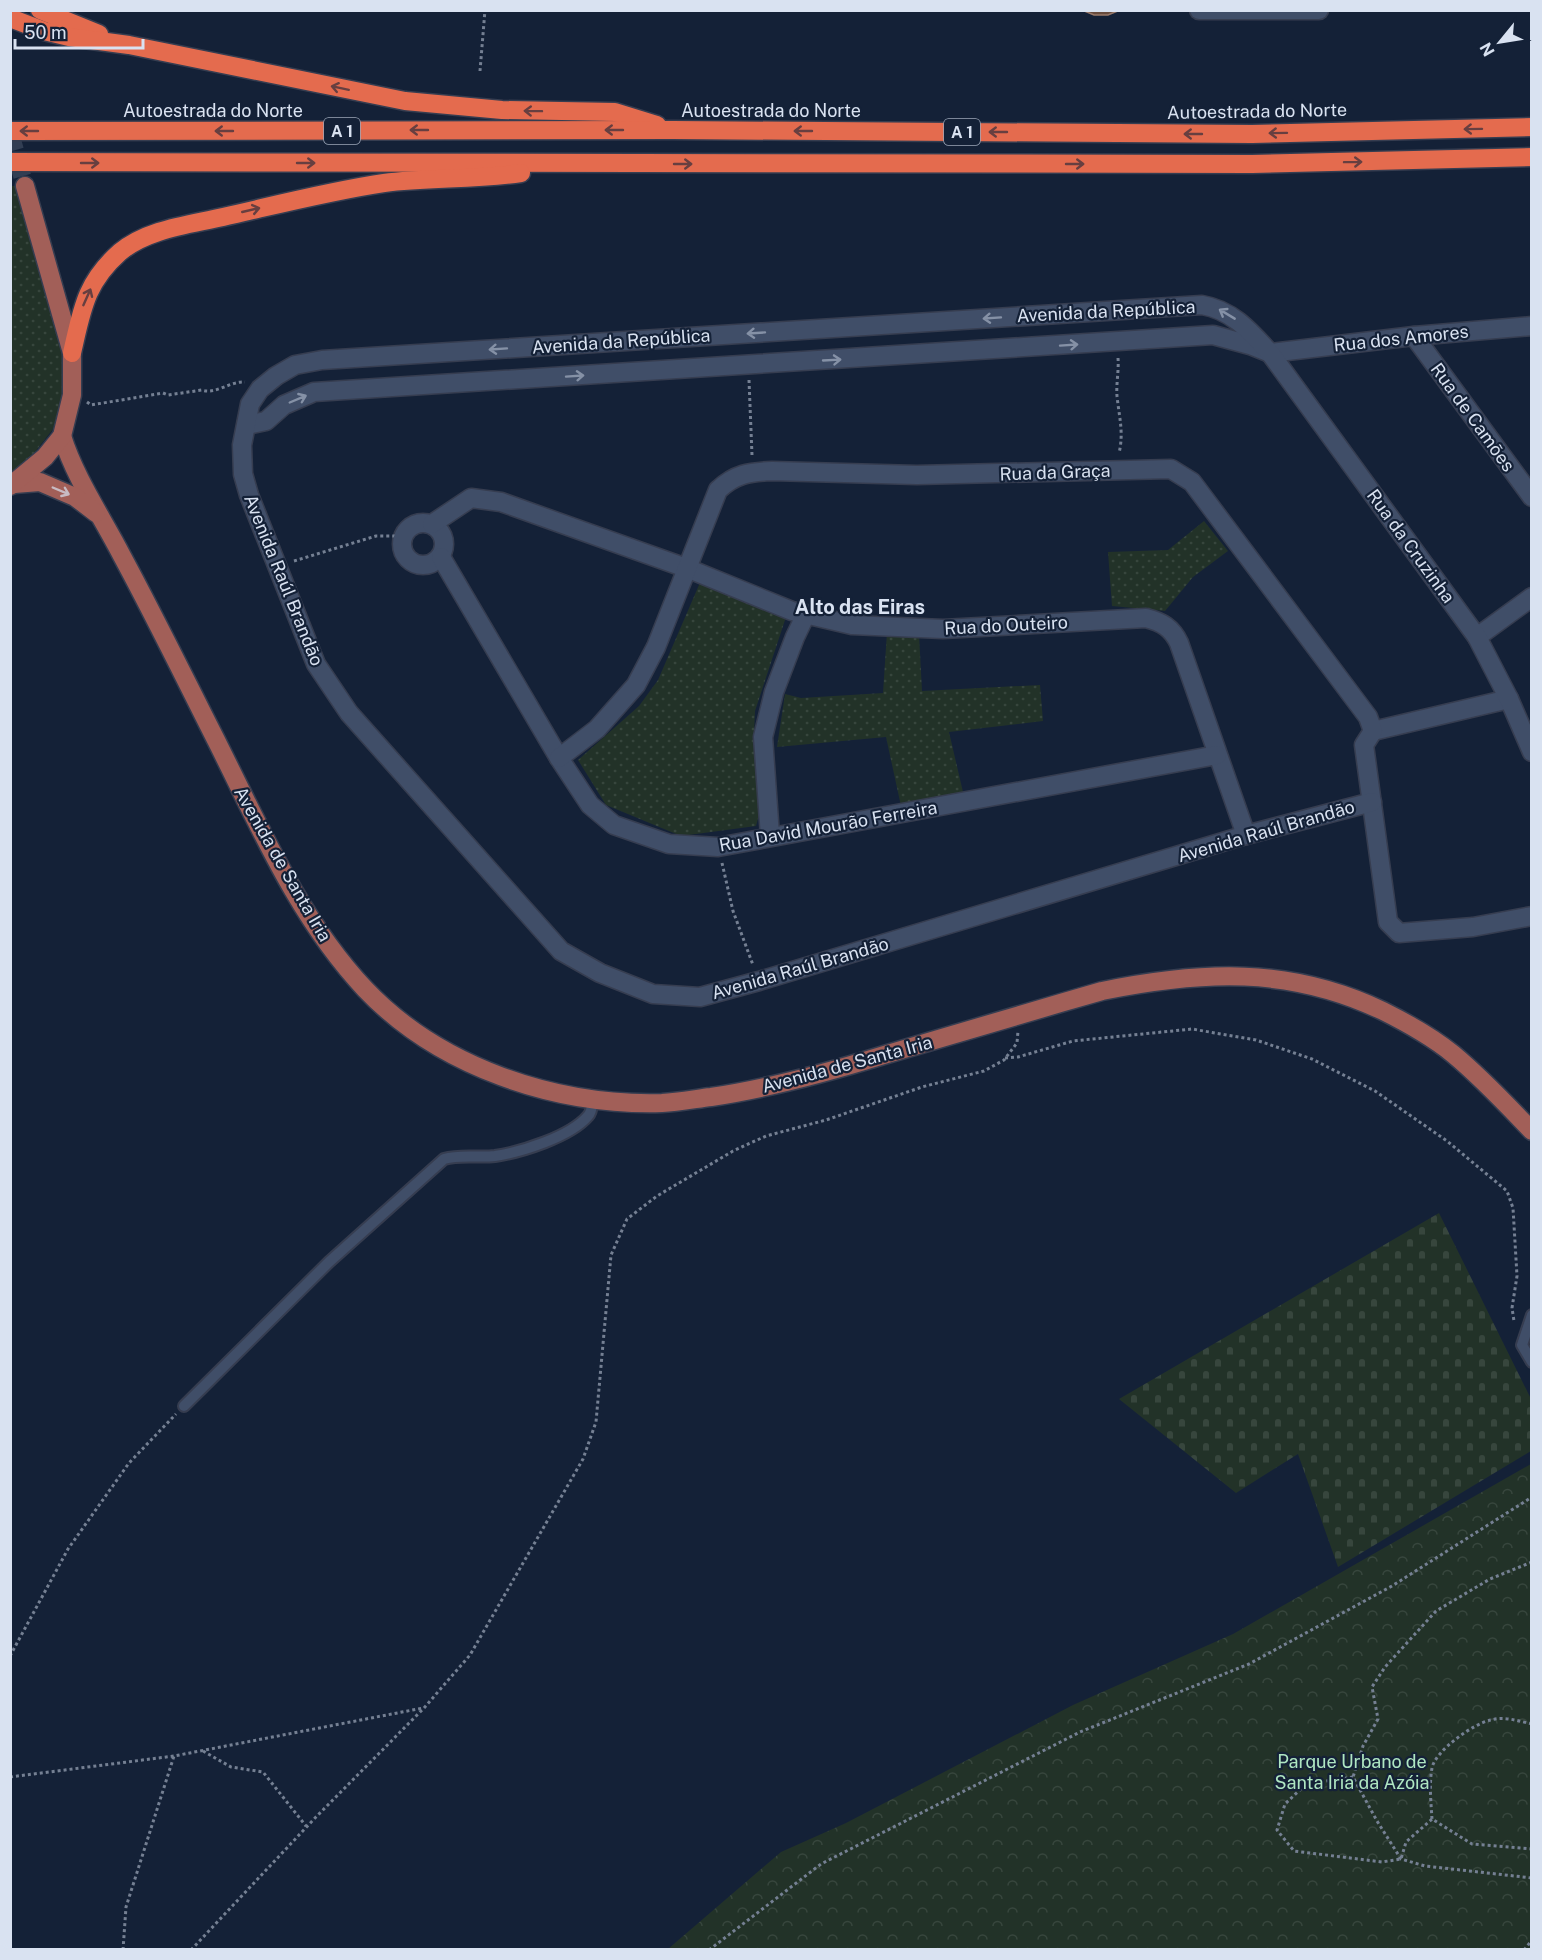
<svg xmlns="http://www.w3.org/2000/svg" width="1542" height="1960" viewBox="0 0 1542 1960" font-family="'Public Sans',sans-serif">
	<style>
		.grass { fill: url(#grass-dots) }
		.forest { fill: url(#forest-crowns) }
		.cemetery { fill: url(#cemetery-stones) }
		.building { fill: #684c3e; stroke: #99796a; stroke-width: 1.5 }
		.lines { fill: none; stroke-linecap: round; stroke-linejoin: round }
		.primary-tunnel { stroke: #323e53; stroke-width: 18; stroke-dasharray: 18 9; stroke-linecap: butt }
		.service-casing { stroke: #363d50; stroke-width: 14 }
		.minor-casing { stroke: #363d50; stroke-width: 21 }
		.primary-casing { stroke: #363d50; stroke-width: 21 }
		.motorway-casing { stroke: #363d50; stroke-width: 21 }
		.path { stroke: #758093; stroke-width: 3; stroke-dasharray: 3 3; stroke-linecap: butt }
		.service { stroke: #404e68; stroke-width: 10 }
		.minor { stroke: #404e68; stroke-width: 18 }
		.primary { stroke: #a25f58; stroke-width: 18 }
		.motorway { stroke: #e46b4e; stroke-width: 18 }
		.oneway { stroke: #673f40 }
		.oneway2 { stroke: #8591a6 }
		.oneway3 { stroke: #c8bbc3 }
		.labels { text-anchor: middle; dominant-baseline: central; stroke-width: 4.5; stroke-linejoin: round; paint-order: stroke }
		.shield { fill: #142137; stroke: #9ea8b9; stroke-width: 1.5 }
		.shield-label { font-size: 16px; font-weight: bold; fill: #d9e2f1 }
		.street-label { font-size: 18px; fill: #d9e2f1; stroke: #142137 }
		.park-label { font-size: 18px; fill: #afe6c2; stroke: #142137 }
		.neighbourhood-label { font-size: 20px; font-weight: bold; fill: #d9e2f1; stroke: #142137 }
	</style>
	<defs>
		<pattern id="grass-dots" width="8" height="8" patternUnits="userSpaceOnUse" patternTransform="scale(1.5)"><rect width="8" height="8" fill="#223228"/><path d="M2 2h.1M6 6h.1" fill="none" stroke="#37463d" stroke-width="1.8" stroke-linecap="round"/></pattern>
		<pattern id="forest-crowns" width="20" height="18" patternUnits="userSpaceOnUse" patternTransform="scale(1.5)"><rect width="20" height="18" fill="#223228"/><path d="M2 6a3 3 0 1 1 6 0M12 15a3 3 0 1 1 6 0" fill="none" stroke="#37463d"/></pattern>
		<pattern id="cemetery-stones" width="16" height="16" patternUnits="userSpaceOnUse" patternTransform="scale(1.5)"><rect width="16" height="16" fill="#223228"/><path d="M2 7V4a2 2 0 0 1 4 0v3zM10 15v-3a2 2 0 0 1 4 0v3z" fill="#37463d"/></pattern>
	</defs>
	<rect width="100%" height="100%" fill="#142137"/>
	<g class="grass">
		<path d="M10,186H16L62,354L64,393L53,429L31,457L11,472Z"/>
		<path d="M1204,521L1228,551L1193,577L1165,611L1112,606L1108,552L1168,550Z"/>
		<path d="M702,578L786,617L755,711L754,734L759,815L756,826L681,836L606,805L578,760L639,706L658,680Z"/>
		<path d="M887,632L919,634L922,691L1040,685L1043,721L949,732L963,792L901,806L886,737L777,747L785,694L801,698L883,693Z"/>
	</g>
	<path class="forest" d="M1531,1464V1949H668L781,1852L846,1823L1073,1705L1233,1634Z"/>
	<path class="cemetery" d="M1439,1213L1531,1399V1451L1338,1567L1298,1454L1236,1493L1119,1399Z"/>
	<path class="building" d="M1082,10H1120L1108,15H1094Z"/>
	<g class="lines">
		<path class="primary-tunnel" d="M10,133L25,186"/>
		<g class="service-casing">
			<g id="service">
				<path d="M1532,1315L1522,1345L1532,1362"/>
				<path d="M184,1406L329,1262L444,1159C461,1154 478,1158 495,1156C521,1152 570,1137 588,1116C592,1112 592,1105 593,1099"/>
			</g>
		</g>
		<g class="minor-casing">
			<g id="minor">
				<path d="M1199,10H1319"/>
				<path d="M1414,336L1532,497"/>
				<path d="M247,425L266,421L284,405L314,392L1213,335L1250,345L1270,353L1414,336L1532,326"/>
				<circle cx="423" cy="544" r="21"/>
				<path d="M432,524L471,498L501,502L689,569L792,611L852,625L943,629L1146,618C1162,622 1172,628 1179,643L1246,835"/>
				<path d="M441,557L559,758L590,805L614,825L669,844L718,847L1217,755"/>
				<path d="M1477,637L1532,597"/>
				<path d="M1373,731L1509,699"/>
				<path d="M559,758L597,729L636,685L656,647L718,490C735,474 749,472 772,471L917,475L1171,469L1192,482L1368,717L1373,731L1364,745L1388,922L1399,933L1473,927L1532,916"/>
				<path d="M1372,802L1246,835L759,981L700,997L653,994L600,973L561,951L349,713L316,664L249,495L243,474L242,445L250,404L260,389L276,376L295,365L322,360L1202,305C1232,310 1250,331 1270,353L1477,637L1509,699L1532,752"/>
				<path d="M770,836L763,737L774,692L795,637L806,614"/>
			</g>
		</g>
		<g class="primary-casing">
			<g id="primary">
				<path d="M62,436C75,478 102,517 122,556C156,619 187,683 219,746C261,830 300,920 365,989C439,1067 555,1106 662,1103C678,1102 695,1099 711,1097C771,1088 826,1073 884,1055C956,1034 1029,1012 1102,991C1201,971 1289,966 1383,1011C1407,1023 1432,1037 1453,1054C1482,1078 1506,1104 1532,1131"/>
				<path d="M14,484L40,482L75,497L96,513"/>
				<path d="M10,486L45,457L62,436L72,395V353L25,186"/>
			</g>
		</g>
		<g class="motorway-casing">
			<g id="motorway">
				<path d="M40,10L99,34"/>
				<path d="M10,18L44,31L69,37L129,45L405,101L502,110L615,112L657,125"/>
				<path d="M10,131L673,130L1252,134L1532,127"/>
				<path d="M10,162L1252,164L1532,157"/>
				<path d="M72,353C82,310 85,283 120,252C148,229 188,225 223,217C276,205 330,191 384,183C429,177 475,180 521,173"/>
			</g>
		</g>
		<g class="path">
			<path d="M480,71L485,10"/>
			<path d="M1118,358C1119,371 1116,384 1117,396C1119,416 1124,433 1119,453"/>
			<path d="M749,380L752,455"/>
			<path d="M87,402L91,405L163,393L168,395L202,390C215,395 230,381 245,382"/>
			<path d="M294,561L376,536H403"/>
			<path d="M722,863L733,911L753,965"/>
			<path d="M1005,1058L1018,1057L1073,1041L1192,1029L1256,1040L1312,1059L1375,1091L1447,1141L1507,1191L1513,1208L1517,1276L1512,1308L1514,1321"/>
			<path d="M1532,1562L1490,1579L1436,1611L1385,1667L1372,1687L1378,1719L1363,1746L1353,1777L1377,1821L1401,1859L1425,1866L1532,1878"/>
			<path d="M10,1656L68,1549L129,1463L176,1414"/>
			<path d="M1532,1724C1518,1721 1505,1716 1491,1720C1474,1723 1435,1751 1432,1768C1429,1784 1431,1803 1432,1819L1472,1844L1532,1849"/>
			<path d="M203,1751L231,1767L263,1772L306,1826"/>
			<path d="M10,1777L174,1756L423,1708"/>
			<path d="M1353,1777L1306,1784L1285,1804L1277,1830L1294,1851L1382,1862L1401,1859L1406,1842L1432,1819"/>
			<path d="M123,1950L126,1907L174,1756"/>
			<path d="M191,1950L315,1818L424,1708L470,1655L583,1459L596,1422L611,1255L627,1219L657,1196L733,1151L766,1136L826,1120L922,1087L984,1071L1004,1060L1017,1043L1018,1031"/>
			<path d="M709,1950L821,1864L1080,1732L1249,1664L1392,1586L1532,1497"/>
			<path d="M1524,1950L1532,1940"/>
		</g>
		<use href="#service" class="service"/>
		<use href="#minor" class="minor"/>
		<use href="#primary" class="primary"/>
		<use href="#motorway" class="motorway"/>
	</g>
	<defs><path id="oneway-shaft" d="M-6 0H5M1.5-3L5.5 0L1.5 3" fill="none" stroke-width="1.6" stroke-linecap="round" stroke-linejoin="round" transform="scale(1.5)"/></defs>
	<g class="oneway">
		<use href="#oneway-shaft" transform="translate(340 88) rotate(-168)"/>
		<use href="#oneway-shaft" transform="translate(533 111) rotate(-179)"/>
		<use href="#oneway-shaft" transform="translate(1473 129) rotate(179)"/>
		<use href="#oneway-shaft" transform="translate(419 130) rotate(180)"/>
		<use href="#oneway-shaft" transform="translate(614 130) rotate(180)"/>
		<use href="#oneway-shaft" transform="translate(29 131) rotate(180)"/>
		<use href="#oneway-shaft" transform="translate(224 131) rotate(180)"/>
		<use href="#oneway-shaft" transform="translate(803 131) rotate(-180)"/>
		<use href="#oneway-shaft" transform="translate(998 132) rotate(-180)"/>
		<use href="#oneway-shaft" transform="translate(1278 133) rotate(179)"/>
		<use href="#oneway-shaft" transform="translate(1193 134) rotate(-180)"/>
		<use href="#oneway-shaft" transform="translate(1353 162) rotate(-1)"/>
		<use href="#oneway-shaft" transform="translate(90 163)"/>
		<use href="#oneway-shaft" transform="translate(306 163)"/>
		<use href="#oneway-shaft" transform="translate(683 164)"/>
		<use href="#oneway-shaft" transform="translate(1075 164)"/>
		<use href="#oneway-shaft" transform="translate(251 210) rotate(-13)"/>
		<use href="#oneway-shaft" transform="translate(87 297) rotate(-66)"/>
	</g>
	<g class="oneway2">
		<use href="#oneway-shaft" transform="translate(1227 314) rotate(-149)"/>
		<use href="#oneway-shaft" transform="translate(992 318) rotate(176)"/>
		<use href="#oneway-shaft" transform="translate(756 333) rotate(176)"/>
		<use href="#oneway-shaft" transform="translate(1069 345) rotate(-4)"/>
		<use href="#oneway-shaft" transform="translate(498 349) rotate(176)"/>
		<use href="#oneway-shaft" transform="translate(832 360) rotate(-3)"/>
		<use href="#oneway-shaft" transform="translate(575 376) rotate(-4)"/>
		<use href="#oneway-shaft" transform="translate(298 399) rotate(-23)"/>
	</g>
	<use class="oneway3" href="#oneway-shaft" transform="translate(61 491) rotate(23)"/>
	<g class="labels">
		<g class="shield">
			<rect x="324" y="118" width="36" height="26" rx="4.5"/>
			<rect x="944" y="119" width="36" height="26" rx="4.5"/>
		</g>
		<g class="shield-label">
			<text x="342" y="131">A 1</text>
			<text x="962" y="132">A 1</text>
		</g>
		<g class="street-label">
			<text x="213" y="110">Autoestrada do Norte</text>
			<text x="771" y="110">Autoestrada do Norte</text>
			<text transform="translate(1257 111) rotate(-1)">Autoestrada do Norte</text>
			<text transform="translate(1106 311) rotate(-3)">Avenida da República</text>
			<text transform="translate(1401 338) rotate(-6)">Rua dos Amores</text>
			<text transform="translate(621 341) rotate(-4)">Avenida da República</text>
			<text transform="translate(1473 417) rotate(54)">Rua de Camões</text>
			<text transform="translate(1055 472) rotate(-2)">Rua da Graça</text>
			<text transform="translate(1411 546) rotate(54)">Rua da Cruzinha</text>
			<text transform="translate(284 580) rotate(68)">Avenida Raúl Brandão</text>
			<text transform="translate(1006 625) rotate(-3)">Rua do Outeiro</text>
			<text transform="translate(828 826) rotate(-10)">Rua David Mourão Ferreira</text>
			<text transform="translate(1266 831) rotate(-16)">Avenida Raúl Brandão</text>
			<text transform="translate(283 864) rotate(60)">Avenida de Santa Iria</text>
			<text transform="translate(800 968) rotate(-16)">Avenida Raúl Brandão</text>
			<text transform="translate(847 1064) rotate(-15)">Avenida de Santa Iria</text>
		</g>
		<g class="park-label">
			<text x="1352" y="1761">Parque Urbano de<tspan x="1352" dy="21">Santa Iria da Azóia</tspan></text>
		</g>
		<g class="neighbourhood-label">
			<text x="860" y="607">Alto das Eiras</text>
		</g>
	</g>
	<rect width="1542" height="1960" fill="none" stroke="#d9e2f1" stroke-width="24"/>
	<g transform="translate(1500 42) rotate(240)" stroke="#142137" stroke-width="4.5" paint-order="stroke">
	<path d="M0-4.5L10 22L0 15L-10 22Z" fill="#d9e2f1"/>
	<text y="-9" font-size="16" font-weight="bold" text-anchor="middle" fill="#d9e2f1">N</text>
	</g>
	<path d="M15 39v9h128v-9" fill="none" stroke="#d9e2f1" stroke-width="3"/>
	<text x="24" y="39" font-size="18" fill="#d9e2f1" stroke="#142137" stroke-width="4.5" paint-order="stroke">50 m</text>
</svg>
